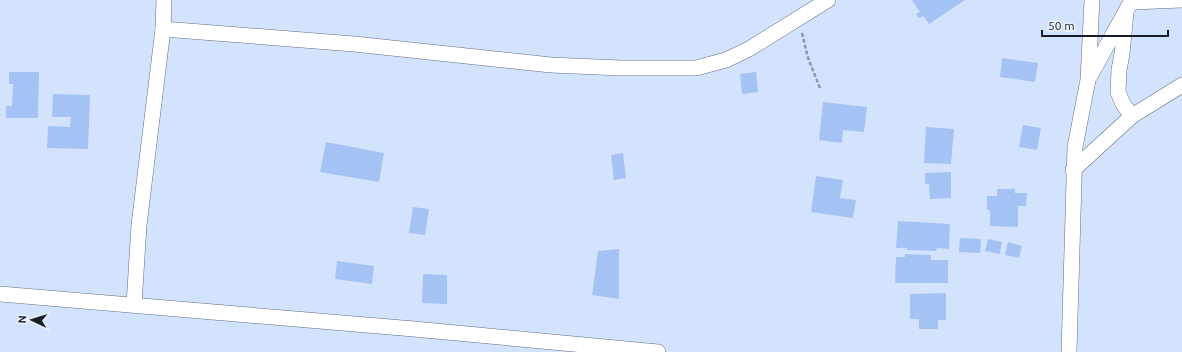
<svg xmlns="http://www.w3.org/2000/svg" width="1182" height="352" viewBox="0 0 1182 352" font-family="Ubuntu,sans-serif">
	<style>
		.building { fill: #a5c2f5 }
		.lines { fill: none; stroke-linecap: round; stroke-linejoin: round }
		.street-casing { stroke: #606d83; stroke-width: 16 }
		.path { stroke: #8c98ab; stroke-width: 2.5; stroke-dasharray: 4 2; stroke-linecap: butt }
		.street { stroke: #fff; stroke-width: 15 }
	</style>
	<rect width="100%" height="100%" fill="#d4e3fd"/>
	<g class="building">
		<path d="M912,0H965L929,24L924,16L919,18L916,14L920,12Z"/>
		<path d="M1002,58L1038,63L1035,82L1000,77Z"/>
		<path d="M9,72H39L38,118H6V106H12L13,84H9Z"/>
		<path d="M756,72L758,92L742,94L740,74Z"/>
		<path d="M53,94L90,95L88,149L47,148L48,126L70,127L71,117H52Z"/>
		<path d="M823,102L867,107L864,132L843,130L842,143L819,140Z"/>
		<path d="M1023,125L1041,128L1037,150L1019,147Z"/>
		<path d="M926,127L954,129L951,164L924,163Z"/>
		<path d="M326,142L384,153L379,182L320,172Z"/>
		<path d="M623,153L626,178L614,180L611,155Z"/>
		<path d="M951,172V198L930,199L929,184H925V173Z"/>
		<path d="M816,176L843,180L840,198L856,200L853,218L811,212Z"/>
		<path d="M997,189H1015V193H1027L1026,206H1018V227L990,226V210H987V196H997Z"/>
		<path d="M413,207L429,209L425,235L409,233Z"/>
		<path d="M898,221L950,224L949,249L937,248L936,251L907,250V248H896Z"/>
		<path d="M960,238L981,239L980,253L959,252Z"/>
		<path d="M988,239L1002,242L1000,254L985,251Z"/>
		<path d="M1008,242L1022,246L1019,258L1005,255Z"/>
		<path d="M619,249V299L592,295L598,251Z"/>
		<path d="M905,254L931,255V260H948V283H895L896,257H905Z"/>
		<path d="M337,261L374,266L372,284L335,279Z"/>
		<path d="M423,274L447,275V304L422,303Z"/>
		<path d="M946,293V320H938V329H919V319H910V294Z"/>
	</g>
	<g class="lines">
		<g class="street-casing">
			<g id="street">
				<path d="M1132,2L1182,0"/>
				<path d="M1126,13L1122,54L1119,70L1118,92L1123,104L1132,116"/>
				<path d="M163,29L354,44L551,65L621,68H696L726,60L749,49L828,0"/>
				<path d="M1090,76L1132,0"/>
				<path d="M1073,170L1132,116L1182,85"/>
				<path d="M0,294L414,329L658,352"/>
				<path d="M134,305L139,225L163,29L164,0"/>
				<path d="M1069,352L1075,147L1088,80L1092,0"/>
			</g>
		</g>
		<path class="path" d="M802,33L808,58L820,88"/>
		<use href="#street" class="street"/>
	</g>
	<g transform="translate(32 320) rotate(274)" stroke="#e9f0fa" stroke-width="3" paint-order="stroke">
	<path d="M0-3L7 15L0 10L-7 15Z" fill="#181e27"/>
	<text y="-6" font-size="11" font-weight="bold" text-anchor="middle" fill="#181e27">N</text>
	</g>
	<path d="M1042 30v6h126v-6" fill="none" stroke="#181e27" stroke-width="2"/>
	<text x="1048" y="30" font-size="12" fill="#181e27" stroke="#e9f0fa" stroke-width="3" paint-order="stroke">50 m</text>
</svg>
